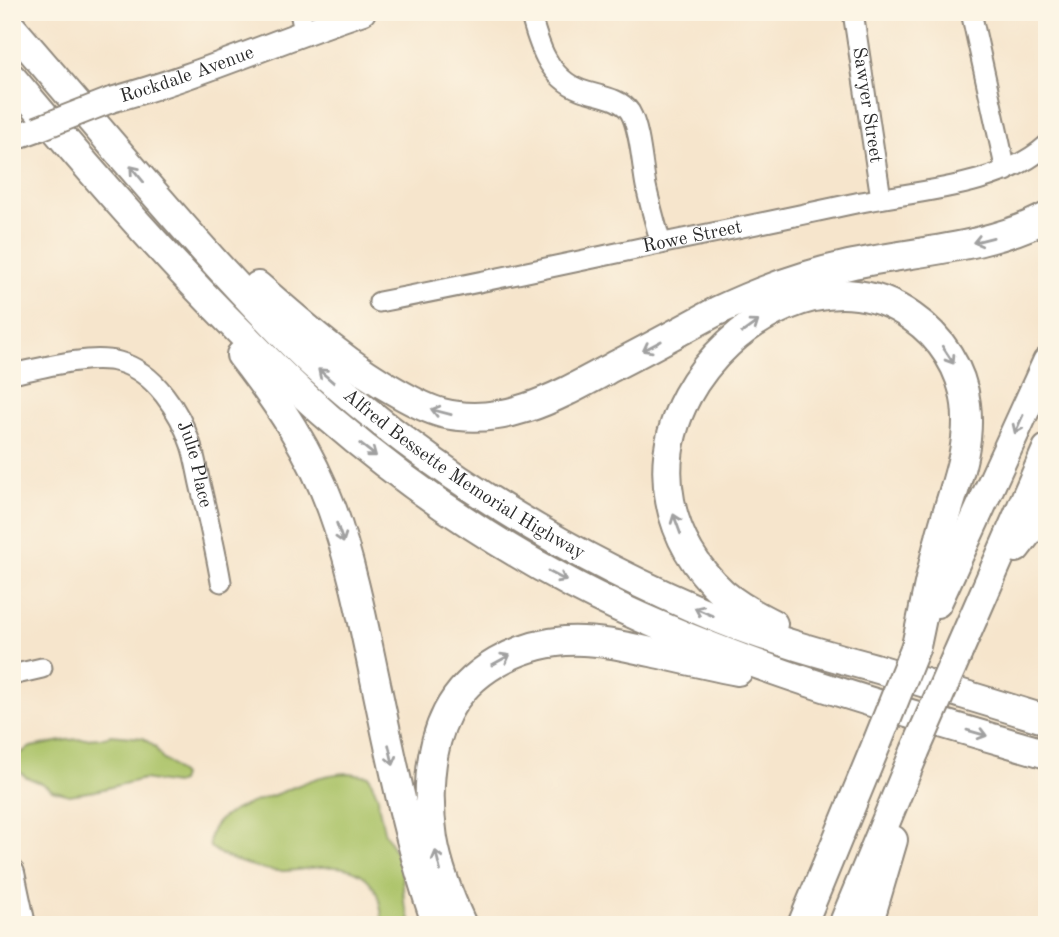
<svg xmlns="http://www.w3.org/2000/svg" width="1059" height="937" viewBox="0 0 1059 937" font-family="'Old Standard TT',serif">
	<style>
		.green { fill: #abc368; stroke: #6b774a; stroke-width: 2 }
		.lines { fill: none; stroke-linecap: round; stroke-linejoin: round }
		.minor-casing { stroke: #90887c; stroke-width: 23 }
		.major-casing { stroke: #90887c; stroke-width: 28 }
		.highway-casing { stroke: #90887c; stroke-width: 32 }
		.minor { stroke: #fff; stroke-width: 19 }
		.major { stroke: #fff; stroke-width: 24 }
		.highway { stroke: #fff; stroke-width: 28 }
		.major-bridge-casing { stroke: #90887c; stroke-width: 28; stroke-linecap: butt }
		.highway-bridge-casing { stroke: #90887c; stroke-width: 32; stroke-linecap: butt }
		.major-bridge { stroke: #fff; stroke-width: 24 }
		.highway-bridge { stroke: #fff; stroke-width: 28 }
		.oneway { stroke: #a0a0a0 }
		.labels { text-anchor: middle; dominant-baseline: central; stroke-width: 5; stroke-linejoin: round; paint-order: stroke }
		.street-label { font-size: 19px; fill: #2b2b2b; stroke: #fcf5e5 }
	</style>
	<rect width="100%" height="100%" fill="#fcf5e5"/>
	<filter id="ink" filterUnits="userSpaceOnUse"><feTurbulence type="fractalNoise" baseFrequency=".0143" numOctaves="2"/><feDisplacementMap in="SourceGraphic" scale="14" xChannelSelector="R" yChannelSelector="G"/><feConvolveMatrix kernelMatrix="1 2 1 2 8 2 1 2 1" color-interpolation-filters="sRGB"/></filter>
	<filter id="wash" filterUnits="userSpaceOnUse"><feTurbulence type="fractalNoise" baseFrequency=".00686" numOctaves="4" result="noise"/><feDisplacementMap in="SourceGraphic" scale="28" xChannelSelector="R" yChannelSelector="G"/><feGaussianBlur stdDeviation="1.57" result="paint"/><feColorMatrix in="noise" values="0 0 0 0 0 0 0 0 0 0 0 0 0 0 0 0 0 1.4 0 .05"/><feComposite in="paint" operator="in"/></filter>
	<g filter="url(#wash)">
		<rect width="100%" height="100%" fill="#f6e5cc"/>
		<g class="green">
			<path d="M111,735L143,738L155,747L163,760L169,763L182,776L180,782L175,784L143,779L95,791L69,795L52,790L43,784L26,777L15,768L13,763L16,756L31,747L67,740L101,738Z"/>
			<path d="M349,773L369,776L378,797L379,808L384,831L396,853L402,871L404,902L412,925H382C382,883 363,864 321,867C306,868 291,872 277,871C267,871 234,861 224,856C219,854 215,850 210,847C204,812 257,802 282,792C307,782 320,774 349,773Z"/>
		</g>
	</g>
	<g filter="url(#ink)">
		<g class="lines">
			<g class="minor-casing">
				<g id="minor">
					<path d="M300,12L304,32"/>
					<path d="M530,12C538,43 548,78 581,90C597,96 620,97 630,112C640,129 642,165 646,186C650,205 656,225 661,244"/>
					<path id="s1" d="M853,12L881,198"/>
					<path d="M971,12L1006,171"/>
					<path id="s2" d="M379,302C472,284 566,264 659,244C723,231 787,218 851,204C912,191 1000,188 1047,145"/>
					<path id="s3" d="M12,374C42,368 90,354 119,362C155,372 180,412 191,445C196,460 198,477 202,492C209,522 216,552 221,582"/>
					<path d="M12,675L42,668"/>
				</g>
			</g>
			<g class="major-casing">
				<g id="major">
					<path id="s4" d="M111,100C197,77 278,40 363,12"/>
					<path d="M12,138L37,129"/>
					<path d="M12,873L23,925"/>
				</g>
			</g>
			<g class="highway-casing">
				<g id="highway">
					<path id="s5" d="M12,28C82,108 150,191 222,270C253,303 283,337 316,367C435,475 574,559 722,620C772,640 823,654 875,668C932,685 990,702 1047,720"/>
					<path d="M12,78C86,166 160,252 241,333C269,362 298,391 328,417C403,482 487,539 574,585C723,663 886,707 1047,754"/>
					<path d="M258,286C303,325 347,365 398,393C412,401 427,409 442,413C506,429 564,393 618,364C651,347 684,329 717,311C759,291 803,275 849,265C914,251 986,249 1047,217"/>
					<path d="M241,355C279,404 310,450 332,509C352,564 363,622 375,679C392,761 409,845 437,925"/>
					<path d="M1016,548L1047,508"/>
					<path d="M937,603L1047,362"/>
					<path d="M773,624C755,615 738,606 723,593C667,542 650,465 687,396C728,320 833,259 912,317C941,337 962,369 966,404C972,451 951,494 940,538C930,574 924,610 916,646"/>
					<path d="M957,655L1047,449"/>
					<path d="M462,925C449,897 438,869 433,839C427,799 428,750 447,713C469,670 518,645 565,641C597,639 629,647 660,654C686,660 712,666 738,671"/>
					<path d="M802,925L877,743"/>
					<path d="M843,925L915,751"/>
					<path d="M868,925L893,840"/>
				</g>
			</g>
			<use href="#minor" class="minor"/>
			<use href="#major" class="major"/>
			<use href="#highway" class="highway"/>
			<g class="major-bridge-casing">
				<path id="major-bridge" d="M37,129L111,100"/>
			</g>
			<g class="highway-bridge-casing">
				<g id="highway-bridge">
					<path d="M877,743L916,646"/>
					<path d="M915,751L957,655"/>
				</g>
			</g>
			<use href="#major-bridge" class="major-bridge"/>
			<use href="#highway-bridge" class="highway-bridge"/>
		</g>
		<defs><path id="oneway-shaft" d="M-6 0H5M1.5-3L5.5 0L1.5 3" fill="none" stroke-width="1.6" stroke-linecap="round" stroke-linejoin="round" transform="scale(1.75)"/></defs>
		<g class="oneway">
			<use href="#oneway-shaft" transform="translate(137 174) rotate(-130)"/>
			<use href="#oneway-shaft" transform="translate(983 240) rotate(166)"/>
			<use href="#oneway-shaft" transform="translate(750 327) rotate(-36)"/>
			<use href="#oneway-shaft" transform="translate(652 346) rotate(152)"/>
			<use href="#oneway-shaft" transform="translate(948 355) rotate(57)"/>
			<use href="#oneway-shaft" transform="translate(326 376) rotate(-139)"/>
			<use href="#oneway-shaft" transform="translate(441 412) rotate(-165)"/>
			<use href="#oneway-shaft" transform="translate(1019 424) rotate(114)"/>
			<use href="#oneway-shaft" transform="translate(368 450) rotate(38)"/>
			<use href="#oneway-shaft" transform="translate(677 524) rotate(-110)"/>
			<use href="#oneway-shaft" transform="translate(340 533) rotate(71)"/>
			<use href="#oneway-shaft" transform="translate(557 576) rotate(28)"/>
			<use href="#oneway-shaft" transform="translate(704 612) rotate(-156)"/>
			<use href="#oneway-shaft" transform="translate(501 660) rotate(-29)"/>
			<use href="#oneway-shaft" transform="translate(977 733) rotate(16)"/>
			<use href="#oneway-shaft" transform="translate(391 755) rotate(77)"/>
			<use href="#oneway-shaft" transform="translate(438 861) rotate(-104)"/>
		</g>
	</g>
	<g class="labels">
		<g class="street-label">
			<text stroke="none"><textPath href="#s4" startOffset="80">Rockdale Avenue</textPath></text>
			<text stroke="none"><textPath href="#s1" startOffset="94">Sawyer Street</textPath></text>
			<text stroke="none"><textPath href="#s2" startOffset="320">Rowe Street</textPath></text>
			<text stroke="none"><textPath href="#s3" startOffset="242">Julie Place</textPath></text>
			<text stroke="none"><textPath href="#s5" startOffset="639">Alfred Bessette Memorial Highway</textPath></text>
		</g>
	</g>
	<rect width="1059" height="937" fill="none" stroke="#fcf5e5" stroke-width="42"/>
</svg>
